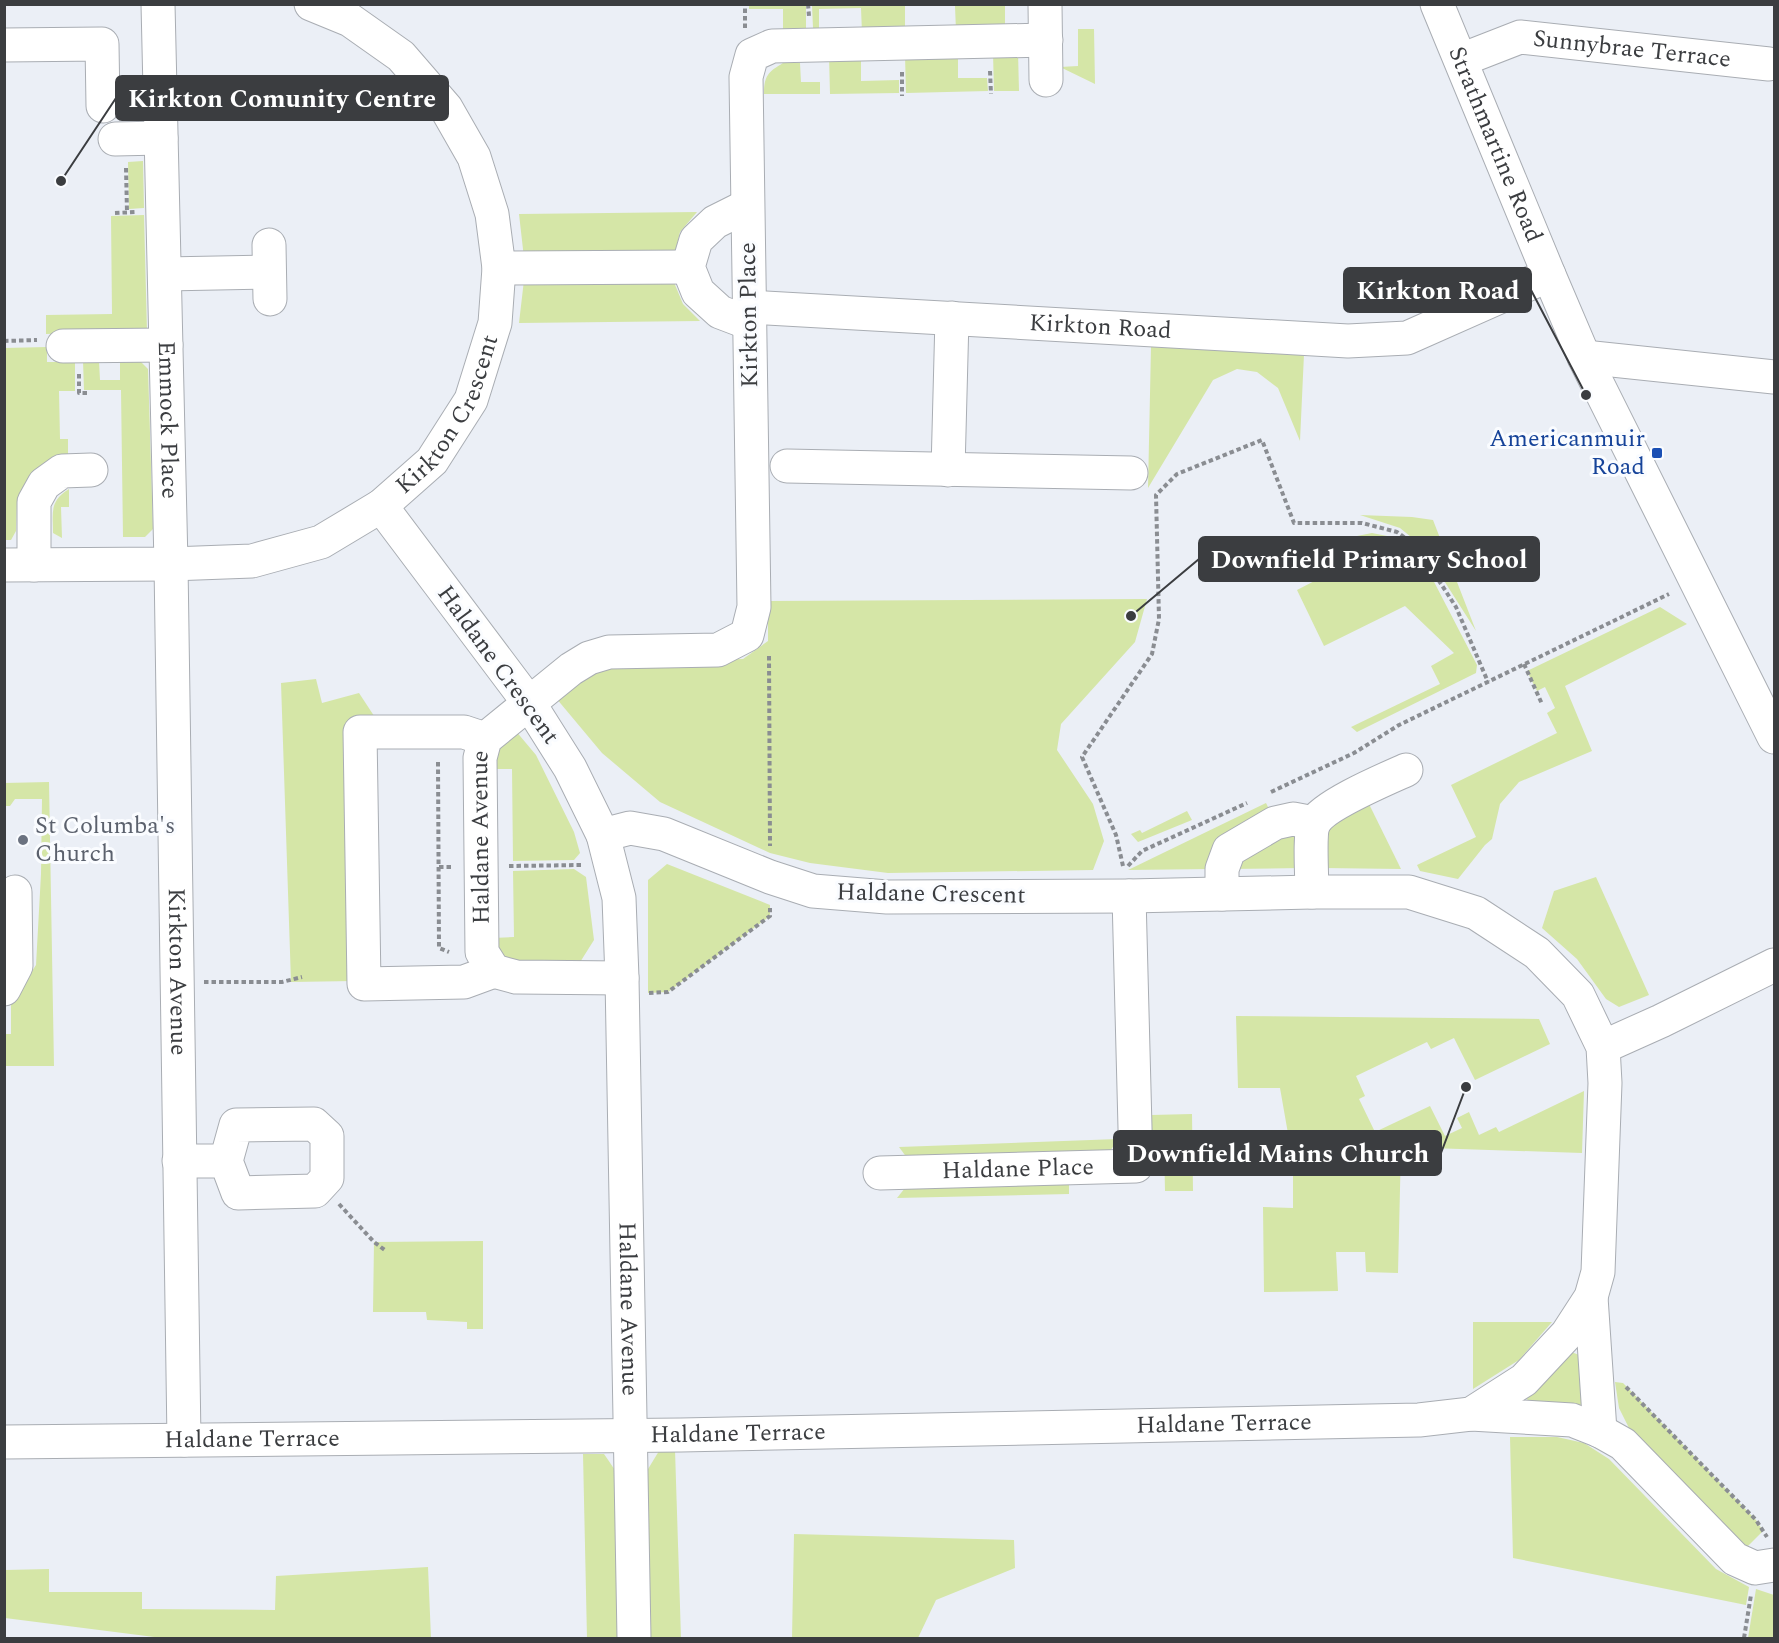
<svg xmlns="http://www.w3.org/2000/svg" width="1779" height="1643" viewBox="0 0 1779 1643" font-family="Spectral,serif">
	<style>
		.green { fill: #d5e6a7 }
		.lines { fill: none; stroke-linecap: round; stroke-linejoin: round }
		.minor-casing { stroke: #a9adb3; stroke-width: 35 }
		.path { stroke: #8a8d92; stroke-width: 4; stroke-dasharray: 4.5 3; stroke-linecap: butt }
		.minor { stroke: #fff; stroke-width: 33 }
		.transit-dot { fill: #1a4fb4; stroke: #fafcff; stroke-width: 2 }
		.worship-dot { fill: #6b7280; stroke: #fafcff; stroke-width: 2 }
		.labels { text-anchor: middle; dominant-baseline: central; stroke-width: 6; stroke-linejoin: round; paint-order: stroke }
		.street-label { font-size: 24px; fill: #3b3d40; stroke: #fafcff }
		.transit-label { font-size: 24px; fill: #164399; stroke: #fafcff; text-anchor: end }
		.worship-label { font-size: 24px; fill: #5b616d; stroke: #fafcff; text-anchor: start }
		.leader { fill: none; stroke: #3b3d40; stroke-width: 2 }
		.callout-dot { fill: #3b3d40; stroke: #fafcff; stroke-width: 2 }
		.callout { fill: #3b3d40; stroke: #3b3d40; stroke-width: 2 }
		.callout-label { font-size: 26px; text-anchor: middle; font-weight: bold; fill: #fff }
	</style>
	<rect width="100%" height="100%" fill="#ebeff6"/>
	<g class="green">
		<path d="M749,5H806V28L802,34H783V9H749Z"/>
		<path d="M812,5H905V32L862,33L861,8L819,9V34L813,28Z"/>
		<path d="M923,5H1005V30L956,31L955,6H923Z"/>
		<path d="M1078,29H1094L1095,84L1060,67L1078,66Z"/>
		<path d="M1018,52L1019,91H994L993,53Z"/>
		<path d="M958,54V78H987L988,91L906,93L905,55Z"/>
		<path d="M829,56H861V81L899,80V93L830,94Z"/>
		<path d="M783,63H800L801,82H820V94H764C764,76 768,72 783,63Z"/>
		<path d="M143,161L144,208L129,209L128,162Z"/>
		<path d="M697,212L680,232L675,253L524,258L519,214Z"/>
		<path d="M144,215L147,331L46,334V315L112,314L111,216Z"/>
		<path d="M524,280H673L683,304L700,321L519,323Z"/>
		<path d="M47,347V362H75V391H59L60,439H68V457L23,500L17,501L16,531L11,540H4V348Z"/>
		<path d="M1151,347L1304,354L1300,441L1278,388L1257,372L1237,369L1213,380L1148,488Z"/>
		<path d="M83,361H99L100,380H120V361H140L148,369L153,529L145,537H123L121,390H84Z"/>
		<path d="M69,489V507H61L62,538L53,533C53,513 49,501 69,489Z"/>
		<path d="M1360,515L1412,517L1433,520L1476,631L1422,546L1400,528Z"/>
		<path d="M1372,533L1392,537L1406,548L1431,576L1477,665L1476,673L1357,732L1351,727L1440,684L1431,666L1454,653L1405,606L1324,646L1297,590L1326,575L1343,547L1357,536Z"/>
		<path d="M1147,599L1135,642L1061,724L1057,750L1093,804L1104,841L1093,870L888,873L810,863L770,853L660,802L602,753L556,698L606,663L743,659L768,641V601Z"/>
		<path d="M1660,607L1687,624L1565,686L1592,751L1519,782L1500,804L1492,839L1485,845L1458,879L1420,871L1417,865L1476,837L1451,785L1557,733L1547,713L1555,708L1545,687L1537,691L1527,671Z"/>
		<path d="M316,679L322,703L359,693L380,725H349L354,981L291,982L281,683Z"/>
		<path d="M515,730L536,755L574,832L580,853L574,860L513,861L512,769H491L494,752Z"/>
		<path d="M49,782L54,1066H5V1034H11V1003L36,965L41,874L42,799H15L10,806H5L4,783Z"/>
		<path d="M1368,802L1401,869L1323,868V832Z"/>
		<path d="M1266,803L1271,813L1211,869L1128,870Z"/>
		<path d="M1187,811L1192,820L1138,842L1131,834L1140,830L1142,833Z"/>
		<path d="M1279,832H1301L1302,868L1229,869Z"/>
		<path d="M667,864L770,905V916L668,992L648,993V880Z"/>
		<path d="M574,869L586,877L594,940L577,967L505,960L493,938L514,937L513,871Z"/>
		<path d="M1596,877L1649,995L1619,1007L1606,999L1577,959L1542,928L1554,891Z"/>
		<path d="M1236,1016L1539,1019L1550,1044L1475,1080L1454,1038L1431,1049L1427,1042L1356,1076L1365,1096L1359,1099L1375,1132L1430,1106L1445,1136L1462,1128L1457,1118L1469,1112L1479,1135L1496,1127L1499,1132L1584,1091L1582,1153L1401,1147L1398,1273L1366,1272L1365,1252H1336L1338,1291L1264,1292L1263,1207L1293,1208V1162L1280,1088H1238Z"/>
		<path d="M1192,1114L1193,1191H1165L1164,1142L1151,1132V1115Z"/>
		<path d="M1118,1139L1107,1156L910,1162L899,1147Z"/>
		<path d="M1069,1178V1194L897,1198L909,1183Z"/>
		<path d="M483,1241V1329H467V1322L427,1320L426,1312H373L374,1242Z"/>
		<path d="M1473,1322H1552L1519,1360L1473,1389Z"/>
		<path d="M1571,1352L1585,1357L1584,1402L1575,1409L1532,1408L1526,1397Z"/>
		<path d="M1615,1382L1623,1383L1756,1520L1763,1531L1747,1547L1629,1428L1619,1408Z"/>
		<path d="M1510,1437H1557L1584,1443L1609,1459L1716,1569L1749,1587L1746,1605L1513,1558Z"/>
		<path d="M675,1450L681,1638H649L645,1474L659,1451Z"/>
		<path d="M583,1454H604L617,1473L620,1638H587Z"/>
		<path d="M794,1534L1014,1540L1015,1568L936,1600L918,1638H792Z"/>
		<path d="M428,1567L431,1638H162L5,1618V1570L49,1569V1592H142V1609L275,1610L276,1576Z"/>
		<path d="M1756,1589L1774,1595V1638H1748Z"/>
	</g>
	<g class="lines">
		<g class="minor-casing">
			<g id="minor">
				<path id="s1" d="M158,4L171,564L184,1440"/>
				<path d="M1045,4L1046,80"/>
				<path id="s2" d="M1437,4L1549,275L1584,357L1774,737"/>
				<path d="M4,45L102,44L103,106"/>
				<path id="s3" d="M1461,60L1520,37L1769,64"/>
				<path d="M115,139L161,138"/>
				<path d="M747,206L715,222L696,240L688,267L698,292L720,312L749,323"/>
				<path d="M269,245L270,299"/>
				<path d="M499,268L688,267"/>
				<path d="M165,274L269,272"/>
				<path id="s4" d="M749,307L1348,341L1407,338L1549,275"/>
				<path d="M63,346L166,345"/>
				<path d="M1584,357L1774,377"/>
				<path d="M787,466L1131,473"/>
				<path d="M948,470L952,318"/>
				<path id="s5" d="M4,565L171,564L252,561L321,542L381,506L432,461L471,400L495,323L499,268L492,214L474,157L446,108L401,56L350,20L311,4"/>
				<path d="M34,565V502L44,484L62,471L91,470"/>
				<path d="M485,739L464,732H360L364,984L464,982L494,971"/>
				<path id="s6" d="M603,835L619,898L622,978L634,1638"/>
				<path d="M1312,892C1312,878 1309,833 1314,823C1324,805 1386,779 1406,770"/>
				<path d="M1222,894V869L1229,850L1275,823L1293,819L1314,823"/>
				<path id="s7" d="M622,978L516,977L494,971L482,952L480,758L485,739L571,669L589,658L609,652L718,650L747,635L754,607L746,77L752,55L772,46L1046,40"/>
				<path d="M4,989L16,966L15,892"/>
				<path d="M1603,1047L1661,1021L1774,965"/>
				<path d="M179,1161H226L236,1125L314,1124L327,1136V1178L315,1191L238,1193L226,1161"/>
				<path id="s8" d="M880,1173L1136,1166L1129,896"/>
				<path d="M1591,1297L1600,1431"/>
				<path d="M1471,1414L1572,1420L1600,1431L1623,1444L1735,1559L1755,1568L1774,1565"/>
				<path id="s9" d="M4,1442L681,1435L1419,1420L1471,1414L1524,1380L1567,1334L1591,1297L1598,1272L1605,1083L1603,1047L1578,995L1537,953L1476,913L1409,892H1312L1129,896L887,897L813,891L770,877L664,834L630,828L603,835L570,768L529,703L381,506"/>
			</g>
		</g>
		<g class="path">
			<path d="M808,4L809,16"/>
			<path d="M745,28V4"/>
			<path d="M990,71L991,94"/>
			<path d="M902,72V96"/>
			<path d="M126,168L127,212"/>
			<path d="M115,213L135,212"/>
			<path d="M4,341L37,340"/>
			<path d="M79,374V393H90"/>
			<path d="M769,656L770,846"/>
			<path d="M1524,664L1542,704"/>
			<path d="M438,762L439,948L449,952"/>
			<path d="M1271,792L1354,753L1399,725L1669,594"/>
			<path d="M509,866L582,865"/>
			<path d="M1123,866L1116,835L1082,757L1152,654L1159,619L1156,495L1177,474L1262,440L1294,523H1362L1397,532L1417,547L1456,607L1488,682"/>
			<path d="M1128,866L1142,851L1247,803"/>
			<path d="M439,867H453"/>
			<path d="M204,982H282L302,977"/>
			<path d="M649,993L668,992L770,916V908"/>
			<path d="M339,1204L374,1242L386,1251"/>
			<path d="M1626,1387L1756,1520L1767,1537"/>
			<path d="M1744,1638L1751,1595"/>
		</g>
		<use href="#minor" class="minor"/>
	</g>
	<rect class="transit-dot" x="1651" y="447" width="12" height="12" rx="3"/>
	<circle class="worship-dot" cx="23" cy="840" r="6"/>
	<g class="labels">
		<g class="street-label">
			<text stroke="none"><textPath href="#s3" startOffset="176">Sunnybrae Terrace</textPath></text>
			<text stroke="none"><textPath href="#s2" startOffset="152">Strathmartine Road</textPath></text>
			<text transform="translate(749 315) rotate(-91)">Kirkton Place</text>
			<text stroke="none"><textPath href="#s4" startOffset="352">Kirkton Road</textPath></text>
			<text stroke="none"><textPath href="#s5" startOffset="506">Kirkton Crescent</textPath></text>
			<text stroke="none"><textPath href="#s1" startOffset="416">Emmock Place</textPath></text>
			<text transform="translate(498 665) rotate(54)">Haldane Crescent</text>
			<text stroke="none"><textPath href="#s7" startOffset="266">Haldane Avenue</textPath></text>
			<text transform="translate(931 894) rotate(1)">Haldane Crescent</text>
			<text stroke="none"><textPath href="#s1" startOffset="968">Kirkton Avenue</textPath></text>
			<text stroke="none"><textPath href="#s8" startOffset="138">Haldane Place</textPath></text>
			<text stroke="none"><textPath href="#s6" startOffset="476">Haldane Avenue</textPath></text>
			<text stroke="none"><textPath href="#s9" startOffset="1220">Haldane Terrace</textPath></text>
			<text stroke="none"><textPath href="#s9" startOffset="734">Haldane Terrace</textPath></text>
			<text stroke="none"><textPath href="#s9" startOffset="248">Haldane Terrace</textPath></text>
		</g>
		<g class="transit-label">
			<text x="1645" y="439">Americanmuir<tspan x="1645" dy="28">Road</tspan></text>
		</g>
		<g class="worship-label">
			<text x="35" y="826">St Columba's<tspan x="35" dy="28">Church</tspan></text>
		</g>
	</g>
	<path class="leader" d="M61 181L116 98M1586 395L1531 290M1131 616L1199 559M1466 1087L1441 1153"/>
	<g class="callout-dot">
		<circle cx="61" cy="181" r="6"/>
		<circle cx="1586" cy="395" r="6"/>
		<circle cx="1131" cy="616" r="6"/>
		<circle cx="1466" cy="1087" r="6"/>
	</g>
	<g class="callout">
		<rect x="116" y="76" width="332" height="44" rx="6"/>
		<rect x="1344" y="268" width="187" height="44" rx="6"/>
		<rect x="1199" y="537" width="340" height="44" rx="6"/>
		<rect x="1114" y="1131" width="327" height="44" rx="6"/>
	</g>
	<g class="callout-label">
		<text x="282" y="107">Kirkton Comunity Centre</text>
		<text x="1438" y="299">Kirkton Road</text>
		<text x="1369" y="568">Downfield Primary School</text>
		<text x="1278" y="1162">Downfield Mains Church</text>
	</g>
	<rect width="1779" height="1643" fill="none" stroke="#3b3d40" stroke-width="12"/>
</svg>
